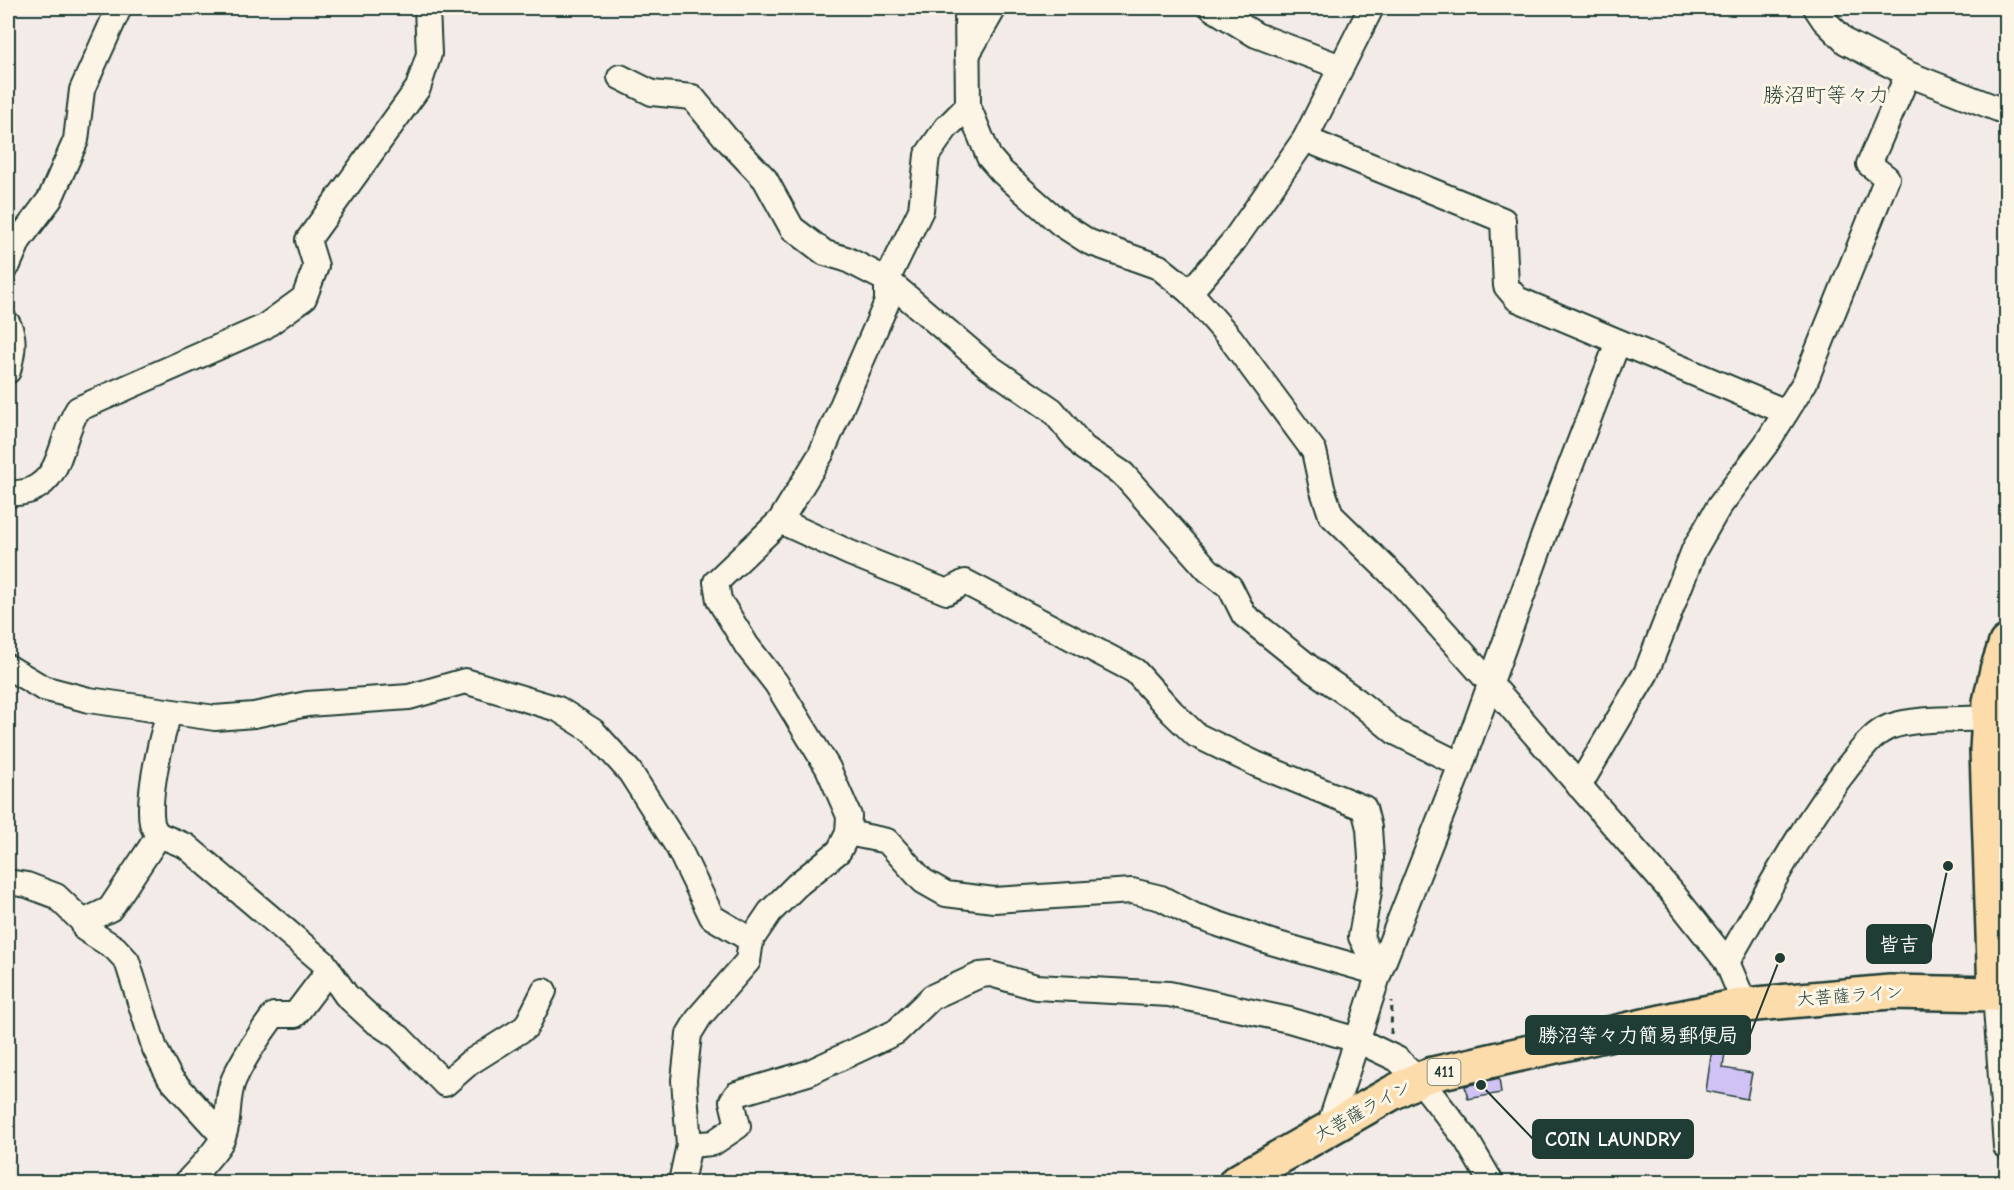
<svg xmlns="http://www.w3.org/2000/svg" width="2014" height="1190" viewBox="0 0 2014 1190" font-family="'Comic Neue','Klee One',sans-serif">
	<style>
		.building { fill: #d0c2f4; stroke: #1f3d34; stroke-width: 1.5 }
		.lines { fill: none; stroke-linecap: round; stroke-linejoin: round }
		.minor-casing { stroke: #1f3d34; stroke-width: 28 }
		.highway-casing { stroke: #1f3d34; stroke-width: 38 }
		.path { stroke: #1f3d34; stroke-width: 3; stroke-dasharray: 6 4.5; stroke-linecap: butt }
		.minor { stroke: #fcf5e5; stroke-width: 24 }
		.highway { stroke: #fddcac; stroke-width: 33 }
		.labels { text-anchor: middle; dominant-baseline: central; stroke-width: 6; stroke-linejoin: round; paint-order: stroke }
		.shield { fill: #fcf5e5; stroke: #617469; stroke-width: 1.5 }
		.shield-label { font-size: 16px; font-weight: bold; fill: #1f3d34 }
		.street-label { font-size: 18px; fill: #1f3d34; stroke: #fcf5e5 }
		.quarter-label { font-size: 21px; fill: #1f3d34; stroke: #fcf5e5 }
		.leader { fill: none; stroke: #1f3d34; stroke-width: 2 }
		.callout-dot { fill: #1f3d34; stroke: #fcf5e5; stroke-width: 2 }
		.callout { fill: #1f3d34; stroke: #1f3d34; stroke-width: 2 }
		.callout-label { font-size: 20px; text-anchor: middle; font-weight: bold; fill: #fff }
	</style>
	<rect width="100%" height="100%" fill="#f3ebe8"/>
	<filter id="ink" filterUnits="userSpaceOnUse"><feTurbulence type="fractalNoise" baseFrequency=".0167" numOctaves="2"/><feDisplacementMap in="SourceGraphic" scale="12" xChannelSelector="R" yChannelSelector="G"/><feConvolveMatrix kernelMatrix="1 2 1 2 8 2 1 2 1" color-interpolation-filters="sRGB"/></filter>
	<g filter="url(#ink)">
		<g class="building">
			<path d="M1713,1042L1726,1044L1723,1068L1752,1073L1747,1099L1706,1091Z"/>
			<path d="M1499,1078L1501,1093L1468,1099L1465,1086Z"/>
		</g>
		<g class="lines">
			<g class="minor-casing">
				<g id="minor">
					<path d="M967,8L968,106L989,157L1002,172L1061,224L1089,242L1159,267L1190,292L1231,339L1314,451L1322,488L1331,515L1400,582L1490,683L1670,890L1727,962L1745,1005"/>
					<path d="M1212,8L1256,35L1341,67"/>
					<path d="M1816,8L1824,20L1846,42L1908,74L2006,112"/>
					<path d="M967,55L994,8"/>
					<path d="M620,77L652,93L692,97L725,137L765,179L792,228L825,253L846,259L887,280L988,366L1052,410L1084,448L1123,474L1208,570L1230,587L1244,615L1314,671L1356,700L1395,732L1461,765"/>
					<path d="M1305,139L1503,220L1506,286L1517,299L1786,412"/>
					<path d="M8,265L19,240L50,199L76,140L82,90L119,8"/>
					<path d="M1190,292L1233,242L1305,139L1371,8"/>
					<path d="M8,324C16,339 12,355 8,371"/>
					<path d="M8,494C15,493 25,493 31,490C64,476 60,436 78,409L264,327L304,298L316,266L308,240L418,88L429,54L427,8"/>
					<path d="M780,521L850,553L947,592L965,582L1135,671L1172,712L1196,735L1256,764L1364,808L1369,828L1371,858L1370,885L1361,937L1379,973"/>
					<path d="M8,667L43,688L89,700L215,718L254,715L307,704L409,697L465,681L558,709L593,731L630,772L678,847L712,917L751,940"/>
					<path d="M1579,786L1646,673L1694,550L1718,508L1766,444L1805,382L1887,178L1869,164L1908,74"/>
					<path d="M848,833L887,841L923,881L946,894L994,900L1132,891L1161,898L1195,916L1271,942L1379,973"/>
					<path d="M159,835L186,846L324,963L346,995L373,1020L399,1037L445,1084L469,1063L526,1027L544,991"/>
					<path d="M8,882L27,885L56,896L83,922L110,909L159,835C156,832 153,828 152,823C147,796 161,739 169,712"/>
					<path d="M83,922L85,929L115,948L127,961L155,1049L170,1078L223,1136"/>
					<path d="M1727,962C1766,895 1802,825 1850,764C1862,750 1872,734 1889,727C1916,717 1960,720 1989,718"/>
					<path d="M1995,994L2006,1147"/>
					<path d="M1328,1130L1379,973L1461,765L1544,535L1618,342"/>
					<path d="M689,1145L713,1143L738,1126L732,1101L737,1094L808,1073L896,1032L932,997L980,975L991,974L1036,987L1169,994L1289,1020L1357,1040L1397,1059L1419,1079L1466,1139L1491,1182"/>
					<path d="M187,1182C198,1170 211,1157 220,1143C231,1126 225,1098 234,1079C244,1057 260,1034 274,1015H295L329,970"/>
					<path d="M681,1182L689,1145L684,1080L689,1034L700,1016L748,961L751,940L770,912L797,885L839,851L848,833L849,816L828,768L776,683L747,646L719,600L716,582L780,521L821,454L887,302V280L921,210L927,155L946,128L968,106"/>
				</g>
			</g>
			<g class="highway-casing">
				<path id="highway" d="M1236,1182L1392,1093L1419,1079L1433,1074L1674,1019L1745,1005L1890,992L1995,994L1987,750L1990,702L1997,670L2006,643"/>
			</g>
			<path class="path" d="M1391,1034L1392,1001"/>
			<use href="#minor" class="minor"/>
			<use href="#highway" class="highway"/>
		</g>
	</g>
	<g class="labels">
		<rect class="shield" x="1427.5" y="1059" width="33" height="26" rx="4.5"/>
		<g class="shield-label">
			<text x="1444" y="1072">411</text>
		</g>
		<g class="street-label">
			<text transform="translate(1850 996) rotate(-4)">大菩薩ライン</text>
			<text transform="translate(1363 1111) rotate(-29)">大菩薩ライン</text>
		</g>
		<g class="quarter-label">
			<text x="1826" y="95">勝沼町等々力</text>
		</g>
	</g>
	<path class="leader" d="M1948 866L1931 944M1780 958L1750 1035M1481 1085L1533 1139"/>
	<g class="callout-dot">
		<circle cx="1948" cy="866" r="6"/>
		<circle cx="1780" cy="958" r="6"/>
		<circle cx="1481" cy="1085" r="6"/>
	</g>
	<g class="callout">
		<rect x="1867" y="925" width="64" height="38" rx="6"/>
		<rect x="1526" y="1016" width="224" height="38" rx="6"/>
		<rect x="1533" y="1120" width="160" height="38" rx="6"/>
	</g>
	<g class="callout-label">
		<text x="1899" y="951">皆吉</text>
		<text x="1638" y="1042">勝沼等々力簡易郵便局</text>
		<text x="1613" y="1146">COIN LAUNDRY</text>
	</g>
	<rect width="2014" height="1190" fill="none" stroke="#fcf5e5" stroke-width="30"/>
	<rect x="15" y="15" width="1984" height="1160" fill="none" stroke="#1f3d34" stroke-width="2" filter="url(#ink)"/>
</svg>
